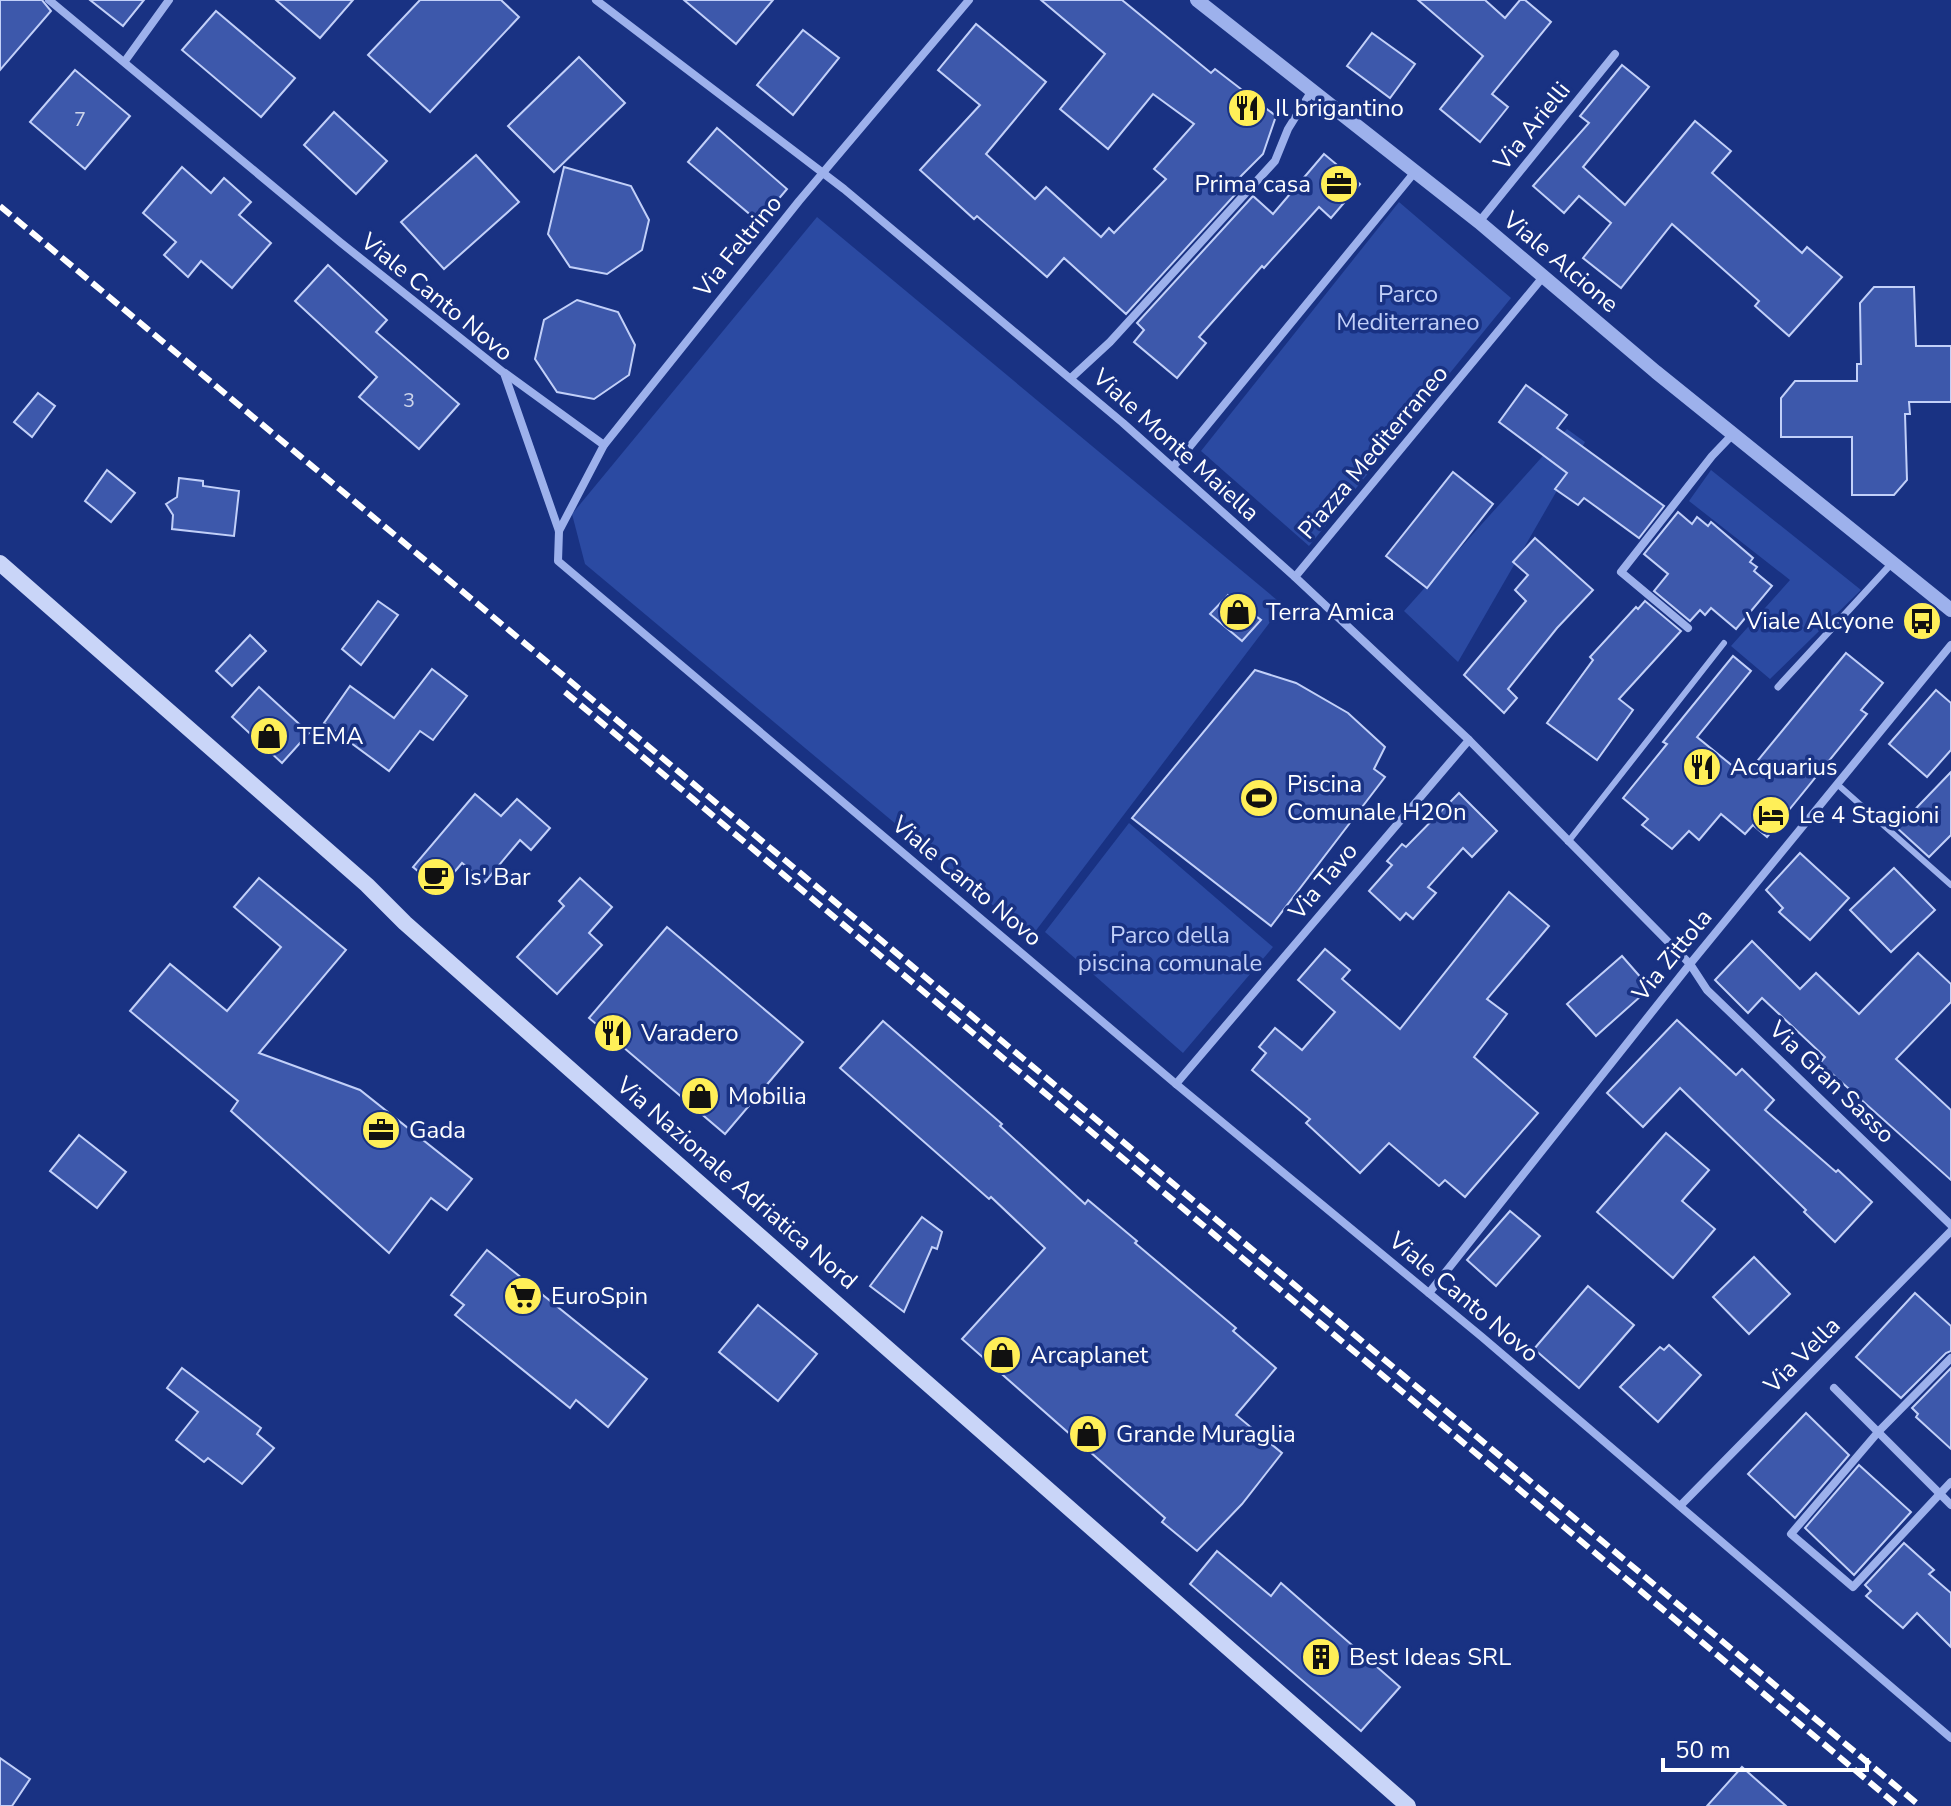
<svg xmlns="http://www.w3.org/2000/svg" width="1951" height="1806" viewBox="0 0 1951 1806" font-family="'Nunito Sans',sans-serif">
	<style>
		.green { fill: #2b4aa2 }
		.building { fill: #3d58ab; stroke: #c2d0f9; stroke-width: 2 }
		.lines { fill: none; stroke-linecap: round; stroke-linejoin: round }
		.service { stroke: #9db1ec; stroke-width: 6 }
		.pedestrian { stroke: #9db1ec; stroke-width: 7 }
		.minor { stroke: #9db1ec; stroke-width: 8 }
		.tertiary { stroke: #9db1ec; stroke-width: 14 }
		.secondary { stroke: #c9d5f8; stroke-width: 16 }
		.rail { stroke: #fff; stroke-width: 6; stroke-dasharray: 14 6; stroke-linecap: butt }
		.labels { text-anchor: middle; dominant-baseline: central; stroke-width: 7; stroke-linejoin: round; paint-order: stroke }
		.number-label { font-size: 20px; fill: #ced5ea }
		.poi-label { font-size: 24px; fill: #fff; stroke: #193283; text-anchor: start }
		.street-label { font-size: 24px; fill: #fff; stroke: #193283 }
		.park-label { font-size: 24px; fill: #c2d0f9; stroke: #193283 }
	</style>
	<rect width="100%" height="100%" fill="#193283"/>
	<g class="green">
		<path d="M1399,202L1511,298L1309,546L1201,451Z"/>
		<path d="M817,217L1283,605L1031,937L585,564L572,514Z"/>
		<path d="M1567,429L1585,442L1458,662L1404,611Z"/>
		<path d="M1711,470L1861,590L1770,679L1731,646L1790,580L1689,501Z"/>
		<path d="M1129,823L1273,947L1183,1053L1045,932Z"/>
	</g>
	<g class="building">
		<path d="M0,0H42L51,11L0,70Z"/>
		<path d="M90,0H144L123,26Z"/>
		<path d="M276,0H353L320,38Z"/>
		<path d="M420,0H501L519,17L430,112L368,55Z"/>
		<path d="M684,0H773L736,44Z"/>
		<path d="M1041,0H1122L1211,73L1215,69L1276,116L1263,154L1236,181L1242,187L1126,314L1064,258L1047,277L977,216L974,219L920,170L980,105L938,70L976,24L1046,82L986,154L1035,199L1046,187L1101,237L1109,228L1114,233L1166,179L1154,169L1194,124L1153,94L1108,149L1060,109L1105,54Z"/>
		<path d="M1418,0H1485L1505,18L1520,0H1525L1551,22L1492,94L1508,107L1480,142L1440,109L1483,56Z"/>
		<path d="M216,11L295,78L261,117L182,50Z"/>
		<path d="M803,30L839,58L793,115L757,85Z"/>
		<path d="M1372,33L1415,64L1390,98L1347,66Z"/>
		<path d="M579,57L625,103L554,172L508,126Z"/>
		<path d="M1622,65L1649,87L1583,167L1625,205L1695,121L1731,151L1712,173L1802,253L1807,247L1842,277L1789,336L1755,306L1759,301L1672,224L1621,288L1583,258L1611,223L1579,196L1564,213L1533,186L1589,123L1580,116Z"/>
		<path d="M75,70L130,116L85,169L30,122Z"/>
		<path d="M334,112L387,161L356,194L304,145Z"/>
		<path d="M717,128L787,189L759,222L688,162Z"/>
		<path d="M1324,154L1360,184L1331,218L1319,207L1264,268L1262,266L1199,337L1206,343L1177,378L1134,342L1144,330L1137,323L1253,196L1273,214Z"/>
		<path d="M476,155L519,202L444,269L401,222Z"/>
		<path d="M182,167L211,193L224,178L251,202L239,215L271,243L232,288L201,261L188,277L164,255L176,242L143,213Z"/>
		<path d="M564,167L631,186L649,220L642,250L607,274L570,267L548,234Z"/>
		<path d="M328,265L387,320L376,332L459,404L419,449L359,397L377,377L295,301Z"/>
		<path d="M1874,287H1914L1916,346H1951V402H1909L1910,414H1905L1907,480L1894,495H1852V437H1781V398L1795,381H1857V364H1861L1860,303Z"/>
		<path d="M577,300L618,312L635,345L629,375L594,399L557,392L535,359L544,320Z"/>
		<path d="M1526,385L1567,415L1557,428L1664,506L1639,538L1584,498L1578,505L1555,489L1567,473L1499,422Z"/>
		<path d="M38,393L55,406L32,437L14,422Z"/>
		<path d="M107,470L135,493L111,522L85,501Z"/>
		<path d="M1453,472L1493,504L1427,588L1386,556Z"/>
		<path d="M179,478L203,481V486L239,491L234,536L172,529L173,515L166,504L177,497Z"/>
		<path d="M1678,512L1692,524L1697,517L1708,526L1711,522L1753,558L1750,562L1757,567L1754,571L1772,586L1736,629L1711,608L1705,615L1700,610L1690,621L1654,591L1668,574L1644,554Z"/>
		<path d="M1535,538L1593,590L1557,628L1508,689L1517,698L1504,713L1464,675L1526,601L1515,590L1528,575L1513,562Z"/>
		<path d="M1228,595L1261,620L1242,641L1210,614Z"/>
		<path d="M378,601L398,615L361,665L342,649Z"/>
		<path d="M1645,601L1681,631L1619,699L1633,710L1597,760L1547,723L1593,660L1590,657L1636,607L1638,609Z"/>
		<path d="M250,635L266,651L232,686L216,671Z"/>
		<path d="M1846,653L1883,683L1861,710L1867,714L1767,837L1753,825L1745,834L1721,814L1699,840L1689,831L1672,849L1642,825L1648,819L1623,798L1667,744L1663,742L1733,656L1751,671L1697,737L1745,776Z"/>
		<path d="M432,669L467,696L433,740L420,731L389,771L324,723L350,686L394,718Z"/>
		<path d="M1255,670L1296,683L1348,713L1385,747L1374,769L1385,777L1271,926L1132,818Z"/>
		<path d="M259,687L309,733L282,763L232,717Z"/>
		<path d="M1936,690L1951,703V750L1927,777L1889,744Z"/>
		<path d="M1951,772V835L1929,857L1897,828Z"/>
		<path d="M1459,793L1497,831L1472,857L1463,848L1428,887L1436,893L1413,919L1406,913L1400,920L1369,891L1392,865L1387,861L1402,844L1406,847Z"/>
		<path d="M475,794L501,816L517,799L550,828L531,850L520,840L485,882L462,863L440,889L413,867Z"/>
		<path d="M1800,853L1849,898L1810,940L1779,912L1783,908L1766,890Z"/>
		<path d="M1894,868L1935,910L1891,952L1850,910Z"/>
		<path d="M259,878L346,950L259,1053L360,1090L472,1179L447,1210L431,1198L389,1253L231,1111L238,1101L130,1011L170,964L227,1011L281,947L234,907Z"/>
		<path d="M580,878L612,907L589,933L602,945L557,994L517,957L564,906L559,901Z"/>
		<path d="M1509,892L1549,926L1487,999L1507,1014L1474,1057L1538,1113L1465,1197L1445,1180L1439,1186L1389,1143L1360,1173L1306,1123L1310,1119L1252,1070L1266,1053L1259,1047L1275,1028L1302,1050L1335,1012L1298,980L1325,949L1350,970L1342,979L1400,1029Z"/>
		<path d="M667,927L803,1042L725,1134L589,1018Z"/>
		<path d="M1752,941L1800,989L1816,973L1859,1014L1918,953L1951,984V1002L1896,1059L1951,1110V1180L1820,1063L1825,1057L1762,998L1748,1013L1715,980Z"/>
		<path d="M1622,956L1650,988L1596,1036L1567,1004Z"/>
		<path d="M1677,1020L1736,1075L1742,1069L1774,1100L1765,1110L1836,1172L1838,1170L1872,1202L1835,1242L1804,1212L1806,1210L1680,1088L1643,1127L1607,1093Z"/>
		<path d="M883,1021L1002,1124L1000,1126L1085,1204L1088,1200L1137,1241L1135,1243L1236,1328L1233,1331L1276,1368L1236,1415L1282,1453L1242,1504L1197,1551L1162,1522L1165,1518L962,1339L1045,1248L991,1197L989,1199L840,1068Z"/>
		<path d="M1666,1133L1709,1170L1682,1201L1715,1229L1673,1278L1597,1212Z"/>
		<path d="M79,1135L126,1172L97,1208L50,1171Z"/>
		<path d="M1510,1211L1540,1236L1496,1286L1467,1260Z"/>
		<path d="M922,1217L942,1232L937,1249L932,1247L904,1312L870,1286Z"/>
		<path d="M487,1250L647,1379L608,1427L576,1400L570,1408L455,1315L464,1305L451,1295Z"/>
		<path d="M1754,1257L1790,1294L1749,1334L1713,1297Z"/>
		<path d="M1588,1286L1634,1325L1579,1388L1534,1349Z"/>
		<path d="M1915,1293L1951,1326V1351L1946,1353L1901,1398L1856,1357Z"/>
		<path d="M758,1305L817,1354L778,1401L719,1352Z"/>
		<path d="M1669,1345L1701,1375L1658,1422L1620,1387L1660,1347L1664,1350Z"/>
		<path d="M182,1368L261,1428L257,1434L274,1448L242,1484L208,1458L204,1462L176,1440L198,1412L167,1388Z"/>
		<path d="M1951,1368V1449L1916,1417L1918,1414L1912,1408Z"/>
		<path d="M1806,1413L1849,1455L1795,1518L1748,1474Z"/>
		<path d="M1859,1465L1911,1512L1854,1575L1805,1528Z"/>
		<path d="M1904,1543L1934,1570L1929,1574L1951,1593V1647L1917,1613L1903,1628L1866,1596L1871,1591L1865,1585Z"/>
		<path d="M1217,1551L1271,1596L1281,1583L1400,1687L1361,1731L1190,1584Z"/>
		<path d="M0,1758L30,1779L12,1806H0Z"/>
		<path d="M1742,1767L1786,1806H1707Z"/>
	</g>
	<g class="lines">
		<g class="service">
			<path d="M1837,784L1951,885"/>
			<path d="M1568,842L1724,643"/>
		</g>
		<path class="pedestrian" d="M1778,687L1893,562"/>
		<g class="minor">
			<path d="M49,0L340,242L504,373L559,531L558,561L1176,1084L1482,1337L1951,1738"/>
			<path d="M596,0L844,189L1123,423L1295,577L1469,740L1690,964L1707,990L1951,1225"/>
			<path d="M125,61L169,0"/>
			<path d="M1479,222L1615,54"/>
			<path d="M505,373L604,445"/>
			<path d="M1071,378L1110,342L1275,161L1288,129L1311,92"/>
			<path d="M1173,467L1414,173"/>
			<path d="M559,531L604,445L799,201L969,0"/>
			<path d="M1295,577L1543,277"/>
			<path d="M1688,628L1621,572L1712,456L1733,434"/>
			<path d="M1176,1084L1469,740"/>
			<path d="M1429,1293L1690,964L1951,645"/>
			<path d="M1951,1358L1879,1431L1791,1534L1853,1587L1951,1482"/>
			<path d="M1834,1388L1951,1505"/>
			<path d="M1681,1505L1951,1231"/>
		</g>
		<path class="tertiary" d="M1197,0L1479,222L1656,372L1951,610"/>
		<path class="secondary" d="M0,563L367,885L405,923L615,1109L1408,1806"/>
		<g class="rail">
			<path d="M0,206L1920,1806"/>
			<path d="M565,692L1898,1806"/>
		</g>
	</g>
	<defs>
		<g id="restaurant-disc" transform="scale(2)"><circle r="9.5" fill="#ffef58" stroke="#193283"/><path d="M-5-6h1v4h1v-4h1v4h1v-4h1v5L-1.5 .5V6h-2V.5L-5-1ZM5-6V6H3V1.5H1.5Q1.5-4 5-6Z" fill="#111"/></g>
		<g id="office-disc" transform="scale(2)"><circle r="9.5" fill="#ffef58" stroke="#193283"/><path d="M-6-3h4V-5.5h4V-3h4V5H-6ZM-1-4.5V-3h2v-1.5ZM-6 0V1H6V0Z" fill="#111"/></g>
		<g id="shop-disc" transform="scale(2)"><circle r="9.5" fill="#ffef58" stroke="#193283"/><path d="M-5-2.5h2.3a2.7 3.5 0 0 1 5.4 0H5L5.5 6h-11ZM-1.5-2.5h3a1.5 2.3 0 0 0-3 0Z" fill="#111"/></g>
		<g id="bus-disc" transform="scale(2)"><circle r="9.5" fill="#ffef58" stroke="#193283"/><path d="M-5-6H5V4H4V6H2V4H-2V6H-4V4H-5ZM-3.5-4V0h7V-4ZM-3.5 1.2v1.5H-2V1.2ZM2 1.2v1.5H3.5V1.2Z" fill="#111"/></g>
		<g id="stadium-disc" transform="scale(2)"><circle r="9.5" fill="#ffef58" stroke="#193283"/><path d="M0-5a6.5 5 0 1 0 0 10a6.5 5 0 1 0 0-10ZM-3.5-1.8h7v3.6h-7Z" fill="#111"/></g>
		<g id="hotel-disc" transform="scale(2)"><circle r="9.5" fill="#ffef58" stroke="#193283"/><path d="M-6-4.5h1.5V1H6V5H4.5V3h-9V5H-6ZM-4 0a1.8 1.8 0 1 1 3.6 0ZM.5 0V-2.5h3Q6-2.5 6 0Z" fill="#111"/></g>
		<g id="cafe-disc" transform="scale(2)"><circle r="9.5" fill="#ffef58" stroke="#193283"/><path d="M-5.5-4.5H6V0H3Q3 3.5 0 3.5H-2.5Q-5.5 3.5-5.5 0ZM3-3.2v2h1.7v-2ZM-6 4.5H4V6H-6Z" fill="#111"/></g>
		<g id="supermarket-disc" transform="scale(2)"><circle r="9.5" fill="#ffef58" stroke="#193283"/><path d="M-6-5.5h2.5l.6 2H6L4.5 2H-2.5L-4.4-4H-6ZM-1.5 3.2a1.3 1.3 0 1 0 .1 0ZM3 3.2a1.3 1.3 0 1 0 .1 0Z" fill="#111"/></g>
		<g id="building-disc" transform="scale(2)"><circle r="9.5" fill="#ffef58" stroke="#193283"/><path d="M-4-6H4V6H1V3H-1V6H-4ZM-2.5-4.3h1.7v1.8h-1.7ZM.8-4.3h1.7v1.8H.8ZM-2.5-1h1.7V.8h-1.7ZM.8-1h1.7V.8H.8Z" fill="#111"/></g>
	</defs>
	<g fill-rule="evenodd">
		<use href="#restaurant-disc" x="1247" y="108"/>
		<use href="#office-disc" x="1339" y="184"/>
		<use href="#shop-disc" x="1238" y="612"/>
		<use href="#bus-disc" x="1922" y="621"/>
		<use href="#shop-disc" x="269" y="736"/>
		<use href="#restaurant-disc" x="1702" y="767"/>
		<use href="#stadium-disc" x="1259" y="798"/>
		<use href="#hotel-disc" x="1771" y="815"/>
		<use href="#cafe-disc" x="436" y="877"/>
		<use href="#restaurant-disc" x="613" y="1033"/>
		<use href="#shop-disc" x="700" y="1096"/>
		<use href="#office-disc" x="381" y="1130"/>
		<use href="#supermarket-disc" x="523" y="1296"/>
		<use href="#shop-disc" x="1002" y="1355"/>
		<use href="#shop-disc" x="1088" y="1434"/>
		<use href="#building-disc" x="1321" y="1657"/>
	</g>
	<g class="labels">
		<g class="number-label">
			<text x="80" y="119">7</text>
			<text x="409" y="400">3</text>
		</g>
		<g class="poi-label">
			<text x="1275" y="108">Il brigantino</text>
			<text x="1311" y="184" text-anchor="end">Prima casa</text>
			<text x="1266" y="612">Terra Amica</text>
			<text x="1894" y="621" text-anchor="end">Viale Alcyone</text>
			<text x="297" y="736">TEMA</text>
			<text x="1730" y="767">Acquarius</text>
			<text x="1287" y="784">Piscina<tspan x="1287" dy="28">Comunale H2On</tspan></text>
			<text x="1799" y="815">Le 4 Stagioni</text>
			<text x="464" y="877">Is' Bar</text>
			<text x="641" y="1033">Varadero</text>
			<text x="728" y="1096">Mobilia</text>
			<text x="409" y="1130">Gada</text>
			<text x="551" y="1296">EuroSpin</text>
			<text x="1030" y="1355">Arcaplanet</text>
			<text x="1116" y="1434">Grande Muraglia</text>
			<text x="1349" y="1657">Best Ideas SRL</text>
		</g>
		<g class="street-label">
			<text transform="translate(1532 126) rotate(-51)">Via Arielli</text>
			<text transform="translate(738 246) rotate(-51)">Via Feltrino</text>
			<text transform="translate(1561 262) rotate(40)">Viale Alcione</text>
			<text transform="translate(437 297) rotate(39)">Viale Canto Novo</text>
			<text transform="translate(1176 445) rotate(42)">Viale Monte Maiella</text>
			<text transform="translate(1373 452) rotate(-50)">Piazza Mediterraneo</text>
			<text transform="translate(967 881) rotate(40)">Viale Canto Novo</text>
			<text transform="translate(1323 881) rotate(-50)">Via Tavo</text>
			<text transform="translate(1672 955) rotate(-51)">Via Zittola</text>
			<text transform="translate(1832 1082) rotate(44)">Via Gran Sasso</text>
			<text transform="translate(737 1183) rotate(41)">Via Nazionale Adriatica Nord</text>
			<text transform="translate(1464 1297) rotate(40)">Viale Canto Novo</text>
			<text transform="translate(1802 1355) rotate(-45)">Via Vella</text>
		</g>
		<g class="park-label">
			<text x="1408" y="294">Parco<tspan x="1408" dy="28">Mediterraneo</tspan></text>
			<text x="1170" y="935">Parco della<tspan x="1170" dy="28">piscina comunale</tspan></text>
		</g>
	</g>
	<path d="M1663 1758v12h204v-12" fill="none" stroke="#ffffff" stroke-width="4"/>
	<text x="1675" y="1758" font-size="24" fill="#ffffff" stroke="#193283" stroke-width="6" paint-order="stroke">50 m</text>
</svg>
